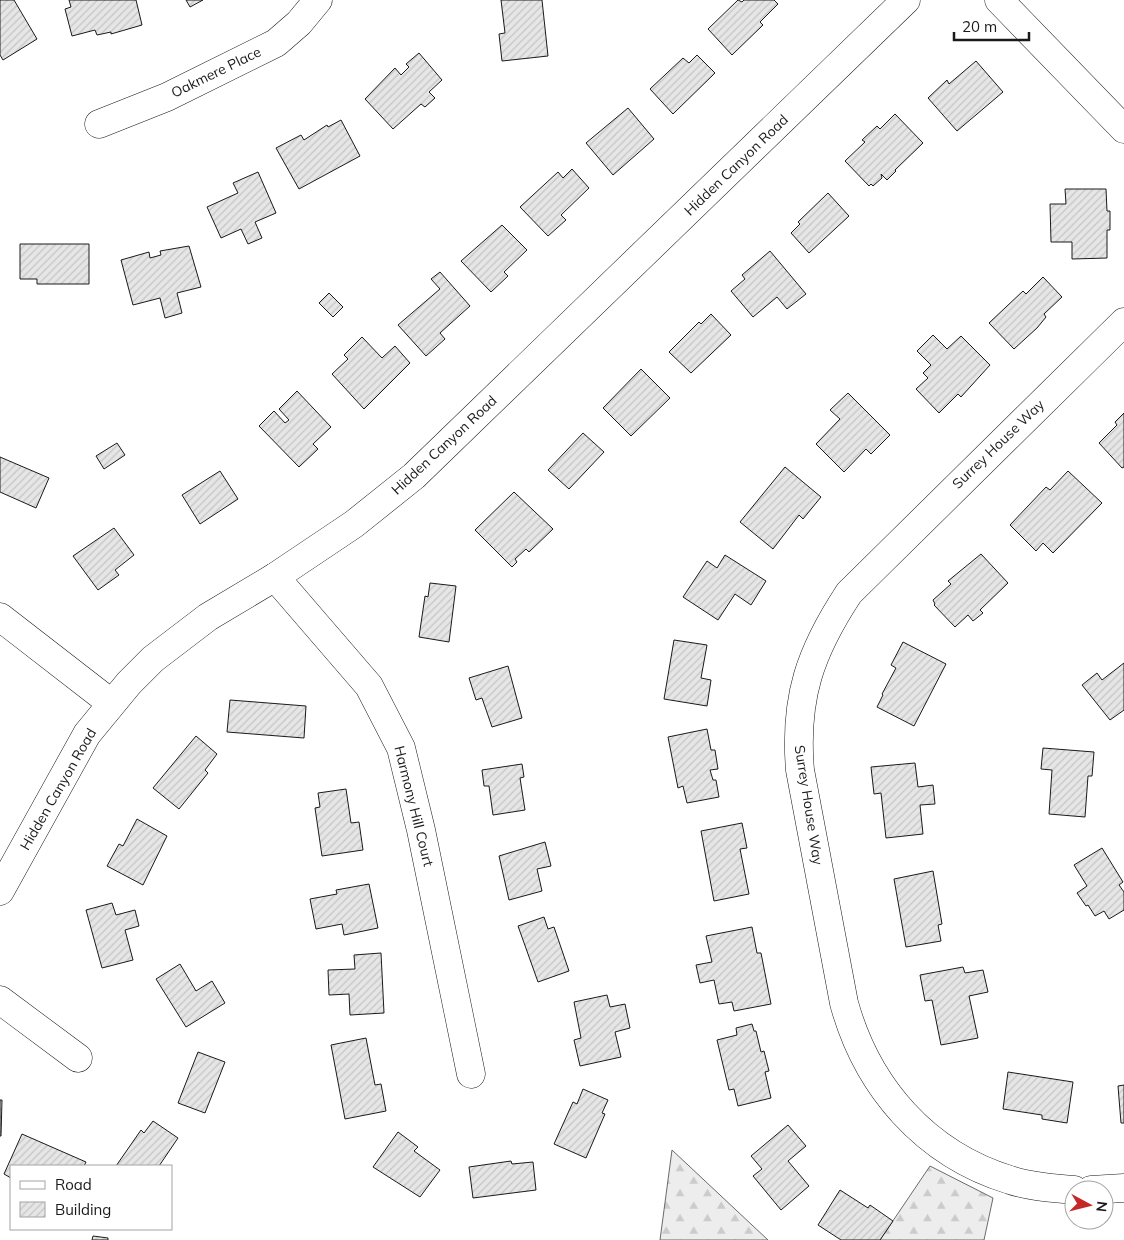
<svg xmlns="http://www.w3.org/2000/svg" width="1124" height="1240" viewBox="0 0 1124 1240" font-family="Mulish,sans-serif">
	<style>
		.forest { fill: url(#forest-firs); stroke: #6a6a6a }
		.building { fill: url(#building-hatch); stroke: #1a1a1a }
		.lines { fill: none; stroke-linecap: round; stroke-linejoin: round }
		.minor-casing { stroke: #1a1a1a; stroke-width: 29 }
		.minor { stroke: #fff; stroke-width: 28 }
		.labels { text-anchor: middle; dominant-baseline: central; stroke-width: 4; stroke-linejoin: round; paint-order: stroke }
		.street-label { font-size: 14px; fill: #1a1a1a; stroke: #fff }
	</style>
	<defs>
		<pattern id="forest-firs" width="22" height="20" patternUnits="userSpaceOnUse" patternTransform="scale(1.25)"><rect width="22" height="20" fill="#ededed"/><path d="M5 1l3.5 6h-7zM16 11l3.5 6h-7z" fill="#cbcbcb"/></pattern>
		<pattern id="building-hatch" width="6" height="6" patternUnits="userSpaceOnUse" patternTransform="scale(1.25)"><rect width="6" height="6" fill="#e6e6e6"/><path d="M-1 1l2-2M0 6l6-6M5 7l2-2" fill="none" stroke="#c5c5c5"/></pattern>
	</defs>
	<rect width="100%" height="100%" fill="#fff"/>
	<g class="forest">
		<path d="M672,1150L768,1240H660Z"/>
		<path d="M930,1166L993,1198L984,1240H880Z"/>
	</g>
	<g class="building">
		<path d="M0,0H14L37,39L3,60L0,55Z"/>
		<path d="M69,0H136L142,25L111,34V32L97,35L95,30L72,36L65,9L71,7Z"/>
		<path d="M186,0H203L190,7Z"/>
		<path d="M501,0H542L548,56L502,61L499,34L505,33Z"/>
		<path d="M738,0L742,2L744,0H774L778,4L760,22L763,25L732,55L708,29Z"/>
		<path d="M419,53L442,80L429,92L435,98L425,107L421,104L393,129L365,99L395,68L401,75L409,67L406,64Z"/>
		<path d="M697,55L715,73L673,114L650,89L683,58L689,63Z"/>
		<path d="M976,61L1003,92L957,131L928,98L947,80L949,84Z"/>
		<path d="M628,108L654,139L613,175L586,143Z"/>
		<path d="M895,114L923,143L895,170L896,171L887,180L881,174L882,178L873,186L871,184L869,186L845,161L865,142L862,140L877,126L880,129Z"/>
		<path d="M341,120L360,156L299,189L276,148L301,135L304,140L327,125L328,127Z"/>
		<path d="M572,169L589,188L561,215L566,220L548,236L520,207L558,172L563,178Z"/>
		<path d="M258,172L276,213L255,222L262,238L248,244L241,229L221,238L207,207L238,193L233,183Z"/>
		<path d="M1065,189H1106L1107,211H1110V230H1107V258L1072,259V242H1051L1050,204H1066Z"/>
		<path d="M828,193L849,216L809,253L791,233L800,224L798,222Z"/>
		<path d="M502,225L527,250L504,272L508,276L491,292L461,261Z"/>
		<path d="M20,244H89V284H37V279H20Z"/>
		<path d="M189,246L201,287L177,293L182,313L165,318L160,298L133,305L121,260L149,252L150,258L161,255L160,251Z"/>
		<path d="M770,251L806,294L787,309L777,297L753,317L731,291L745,279L742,275Z"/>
		<path d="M440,272L470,306L440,333L445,339L426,356L398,325L440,289L431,279Z"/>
		<path d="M1043,277L1062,297L1044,314L1046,317L1037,328L1014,349L989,323L1023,291L1026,294Z"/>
		<path d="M329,293L343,307L333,317L319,303Z"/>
		<path d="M711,314L731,335L691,373L669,352L699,322L701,324Z"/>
		<path d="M933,335L947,349L961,336L990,365L961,397L958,394L939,413L916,389L928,378L923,373L931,365L917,351Z"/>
		<path d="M362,337L382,358L395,346L410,363L364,409L332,374L348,359L344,355Z"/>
		<path d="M641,369L670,398L631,436L603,408Z"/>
		<path d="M297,391L331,427L313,444L318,449L299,467L259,426L274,411L285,423L289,420L279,409Z"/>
		<path d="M848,393L890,435L871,454L866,449L844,472L816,444L840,419L830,410Z"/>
		<path d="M1124,413V467L1122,468L1099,443L1117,425L1115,422Z"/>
		<path d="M583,433L604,452L569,489L548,470Z"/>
		<path d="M117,443L125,455L104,469L96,456Z"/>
		<path d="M0,457L49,478L36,508L0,492Z"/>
		<path d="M785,467L821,497L803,519L799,515L773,549L740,522Z"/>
		<path d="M220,471L238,499L200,524L182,495Z"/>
		<path d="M1068,471L1102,503L1053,553L1043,543L1036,551L1010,525L1046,487L1050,490Z"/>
		<path d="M514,492L553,529L529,552L526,549L515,559L517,562L512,567L475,530Z"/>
		<path d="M114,528L134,555L115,570L119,575L98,590L73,556Z"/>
		<path d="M981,554L1008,583L980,610L983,613L973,621L968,615L955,627L934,605L935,604L933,600L951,584L948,581Z"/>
		<path d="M725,555L766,581L751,605L735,594L718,620L683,597L707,561L717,568Z"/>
		<path d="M430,583L456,586L449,642L419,637L425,596L428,597Z"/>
		<path d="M674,640L707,645L701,678L711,680L707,706L664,699Z"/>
		<path d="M903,642L946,664L914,726L877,707L883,695L882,694L896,668L891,665Z"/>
		<path d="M1124,663V710L1110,720L1082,685L1097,673L1102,680Z"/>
		<path d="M508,666L522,718L492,727L482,698L476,700L469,678Z"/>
		<path d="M230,700L306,706L304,738L227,732Z"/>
		<path d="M707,729L711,750H715L718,769L710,770L713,780H716L719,797L687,803L683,786L678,788L668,737Z"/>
		<path d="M196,736L217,754L205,770L208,773L179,809L153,788Z"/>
		<path d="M1043,748L1094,752L1092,776H1088L1085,817L1049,814L1052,770L1041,769Z"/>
		<path d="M915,763L918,787L933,785L935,804L920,805L923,834L886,838L881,793L874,794L871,767Z"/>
		<path d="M522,764L524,777L520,778L525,810L493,815L489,786H484L482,770Z"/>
		<path d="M346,789L351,823L359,822L363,850L322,856L315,808L320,807L318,793Z"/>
		<path d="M137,819L167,836L143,885L107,866L119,844L123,846Z"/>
		<path d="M742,823L747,848L740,849L749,894L714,901L701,831Z"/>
		<path d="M545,842L551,866L537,869L542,891L509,900L499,856Z"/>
		<path d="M1102,848L1123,882L1119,885L1124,892V910L1109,919L1104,911L1095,916L1088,905L1086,906L1077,893L1087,886L1074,865Z"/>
		<path d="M933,871L942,924L938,925L941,941L906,947L894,879Z"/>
		<path d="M369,884L378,928L344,935L342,924L316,929L310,899L337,894L336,890Z"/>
		<path d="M112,903L116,915L135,910L139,926L125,930L133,960L102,968L86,910Z"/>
		<path d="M544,917L548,929L554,927L569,971L538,982L518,926Z"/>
		<path d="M752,927L757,953H761L771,1004L734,1011L732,1002L719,1004L714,980L700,983L696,965L712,962L706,936Z"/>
		<path d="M381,953L384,1013L350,1015L349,994L329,995L328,970L355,969L354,955Z"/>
		<path d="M180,964L196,991L212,981L225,1003L186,1027L156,979Z"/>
		<path d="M963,967L965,973L983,970L988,992L969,996L978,1038L941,1045L932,1000L925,1001L920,975Z"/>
		<path d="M607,995L610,1007L625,1004L630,1028L615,1032L621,1057L580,1066L574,1040L581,1038L574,1002Z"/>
		<path d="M752,1024L754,1031H756L761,1052L764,1051L769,1071L765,1072L771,1098L738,1106L734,1089L729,1090L717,1040L737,1035L736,1028Z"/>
		<path d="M366,1038L375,1085L381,1084L386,1111L345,1119L331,1045Z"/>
		<path d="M198,1052L225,1062L205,1113L178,1103Z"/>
		<path d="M1008,1072L1073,1082L1067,1123L1042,1119V1115L1003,1109Z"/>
		<path d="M1124,1085V1123H1121L1118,1086Z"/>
		<path d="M583,1089L608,1100L602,1113L605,1114L586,1158L554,1144L573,1102L577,1104Z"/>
		<path d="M0,1100H2L1,1136H0Z"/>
		<path d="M153,1121L178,1138L159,1166H116L141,1130L144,1133Z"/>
		<path d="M788,1125L806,1146L788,1161L809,1186L781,1210L753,1176L762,1169L751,1156Z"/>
		<path d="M398,1132L418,1147L414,1151L440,1170L420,1197L373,1167Z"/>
		<path d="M22,1134L86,1162L84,1166H11V1178L4,1174Z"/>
		<path d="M511,1161L512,1164L533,1162L536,1190L473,1198L469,1167Z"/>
		<path d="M840,1190L868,1208L870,1205L893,1221L880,1240H841L818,1225Z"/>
		<path d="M93,1236L108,1238V1240H92Z"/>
	</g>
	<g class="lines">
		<g class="minor-casing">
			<g id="minor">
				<path d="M999,0L1124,129"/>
				<path d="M99,124L167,97L276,43L299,23L318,0"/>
				<path d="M275,577L369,686L401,748L421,830L471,1074"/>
				<path d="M0,617L111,703"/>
				<path d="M0,891L87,734L129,683L153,659L208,617L275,577L354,524L414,476L906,0"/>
				<path d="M0,1000L78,1058"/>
				<path d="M1074,1190C1053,1188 1031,1187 1010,1180C925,1154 867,1087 844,1003L800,770C794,698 810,652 849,593L1124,322"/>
				<path d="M1091,1190L1124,1188"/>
			</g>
		</g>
		<use href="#minor" class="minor"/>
	</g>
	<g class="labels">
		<g class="street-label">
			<text transform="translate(216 72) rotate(-26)">Oakmere Place</text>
			<text transform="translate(736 165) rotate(-44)">Hidden Canyon Road</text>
			<text transform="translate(998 444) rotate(-44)">Surrey House Way</text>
			<text transform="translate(444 445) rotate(-43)">Hidden Canyon Road</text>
			<text transform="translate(58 789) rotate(-60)">Hidden Canyon Road</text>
			<text transform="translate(809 805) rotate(81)">Surrey House Way</text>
			<text transform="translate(414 806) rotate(76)">Harmony Hill Court</text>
		</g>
	</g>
	<rect x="10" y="1165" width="162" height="65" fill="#ffffff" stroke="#a3a3a3"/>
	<rect x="20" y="1181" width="25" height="8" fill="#ffffff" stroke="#a3a3a3"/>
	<text x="55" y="1190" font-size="15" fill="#1a1a1a">Road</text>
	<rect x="20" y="1202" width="25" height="15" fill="url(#building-hatch)" stroke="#a3a3a3"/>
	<text x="55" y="1215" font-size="15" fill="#1a1a1a">Building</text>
	<g transform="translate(1089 1205) rotate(97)"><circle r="24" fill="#ffffff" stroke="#a3a3a3"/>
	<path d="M0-4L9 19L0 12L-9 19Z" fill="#c62828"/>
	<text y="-8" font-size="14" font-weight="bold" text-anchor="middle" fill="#1a1a1a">N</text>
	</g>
	<path d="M954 32v8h75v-8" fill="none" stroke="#1a1a1a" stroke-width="2.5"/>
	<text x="962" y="32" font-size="15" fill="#1a1a1a" stroke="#ffffff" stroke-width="4" paint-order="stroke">20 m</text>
</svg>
